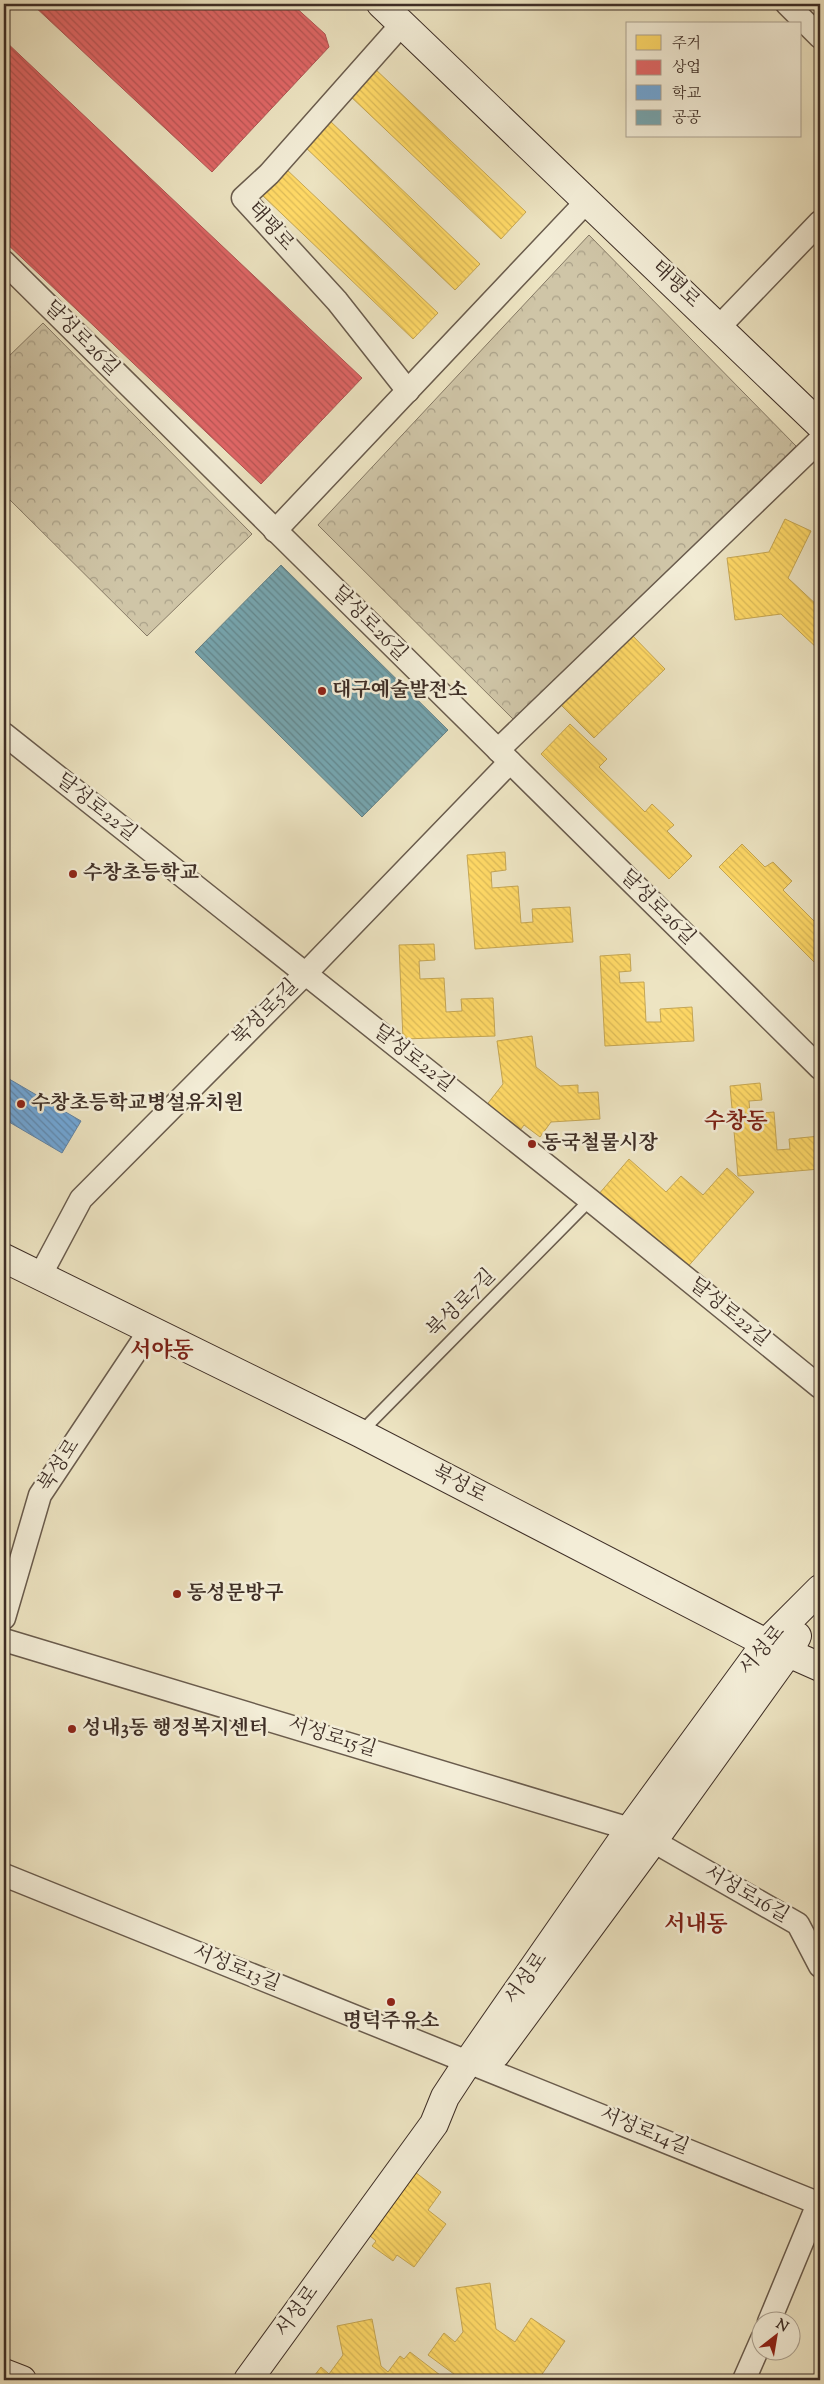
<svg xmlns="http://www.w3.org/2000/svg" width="824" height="2384" viewBox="0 0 824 2384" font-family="'Sorts Mill Goudy','Noto Serif KR',serif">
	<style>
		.park { fill: url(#park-crowns); stroke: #867a66 }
		.homes { fill: url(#homes-back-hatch); stroke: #c5a653 }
		.shops { fill: url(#shops-back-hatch); stroke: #af5553 }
		.schools { fill: url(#schools-back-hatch); stroke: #6083a5 }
		.public { fill: url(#public-back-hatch); stroke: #658186 }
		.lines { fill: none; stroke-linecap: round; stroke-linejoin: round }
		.lane-casing { stroke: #6a5c4d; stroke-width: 14 }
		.street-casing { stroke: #6a5c4d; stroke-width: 25 }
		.secondary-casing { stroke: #3e2e26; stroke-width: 30 }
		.lane { stroke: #f3edd7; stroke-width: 11 }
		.street { stroke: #f3edd7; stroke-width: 22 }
		.secondary { stroke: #f3edd7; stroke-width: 28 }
		.poi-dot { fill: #8f2418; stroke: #f3edd7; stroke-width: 2 }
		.labels { text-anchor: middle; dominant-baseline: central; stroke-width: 5; stroke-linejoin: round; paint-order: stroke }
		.street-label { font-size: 20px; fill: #3e2e26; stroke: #f3edd7 }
		.poi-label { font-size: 20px; font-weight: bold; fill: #3e2e26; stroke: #f3edd7; text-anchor: start }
		.quarter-label { font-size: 22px; font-weight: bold; fill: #7a1f14; stroke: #f3edd7 }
	</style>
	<defs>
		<pattern id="park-crowns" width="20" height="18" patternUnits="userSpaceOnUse" patternTransform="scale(1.25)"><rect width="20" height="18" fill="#cfc5a7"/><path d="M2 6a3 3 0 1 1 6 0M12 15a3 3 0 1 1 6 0" fill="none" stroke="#a9a088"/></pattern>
		<pattern id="homes-back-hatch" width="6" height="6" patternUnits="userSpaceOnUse" patternTransform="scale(1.25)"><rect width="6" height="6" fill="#ffd966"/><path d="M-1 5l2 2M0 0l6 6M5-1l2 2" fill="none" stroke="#dcbb58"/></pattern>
		<pattern id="shops-back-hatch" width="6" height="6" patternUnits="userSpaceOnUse" patternTransform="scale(1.25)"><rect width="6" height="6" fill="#e06666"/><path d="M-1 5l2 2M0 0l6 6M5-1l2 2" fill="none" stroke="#b75454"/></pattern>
		<pattern id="schools-back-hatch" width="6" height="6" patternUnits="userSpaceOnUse" patternTransform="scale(1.25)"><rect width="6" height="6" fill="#6fa8dc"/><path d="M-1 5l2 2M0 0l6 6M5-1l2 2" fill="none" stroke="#5d89b2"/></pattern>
		<pattern id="public-back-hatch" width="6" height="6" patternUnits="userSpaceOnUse" patternTransform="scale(1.25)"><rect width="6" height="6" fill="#76a5af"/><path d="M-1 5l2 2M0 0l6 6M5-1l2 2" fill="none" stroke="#62878e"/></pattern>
	</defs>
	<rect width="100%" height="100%" fill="#ede4c2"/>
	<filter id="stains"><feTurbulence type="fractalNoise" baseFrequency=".004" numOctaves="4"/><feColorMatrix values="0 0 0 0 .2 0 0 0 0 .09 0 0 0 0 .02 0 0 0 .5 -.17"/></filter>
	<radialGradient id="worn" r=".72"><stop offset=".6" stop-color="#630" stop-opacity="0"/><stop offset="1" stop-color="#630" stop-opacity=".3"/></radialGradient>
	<g class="park">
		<path d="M589,235L796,446L516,722L318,525Z"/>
		<path d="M43,323L252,534L147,636L4,494V361Z"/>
	</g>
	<g class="homes">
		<path d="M169,4H249L253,17L291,41L271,30L244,74L216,56L195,89L163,69L180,41Z"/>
		<path d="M373,67L526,212L501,239L348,94Z"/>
		<path d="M4,92L60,94L57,147L24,146L23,190L4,189Z"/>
		<path d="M328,119L480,264L455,290L303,145Z"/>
		<path d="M285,168L438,313L413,339L261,194Z"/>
		<path d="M106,203L109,278H130L128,222L179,221V237L189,236V259L161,260L163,304L76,307L73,204Z"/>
		<path d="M210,325H238V365L264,366L265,340L315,341L314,378H298V394H309L308,433L208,431Z"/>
		<path d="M785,519L811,531L788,578L820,608V651L781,614L735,620L727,558L769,552Z"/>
		<path d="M629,632L665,669L594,738L558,702Z"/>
		<path d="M570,724L607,759L599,767L645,812L652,804L674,825L667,831L692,856L669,879L541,754Z"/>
		<path d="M742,844L765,867L773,862L792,881L783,890L820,927V968L719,867Z"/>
		<path d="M505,852L506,870L491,872L492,888L518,886L521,923L533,922L532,909L570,907L573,942L475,949L467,855Z"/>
		<path d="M434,944L435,960L419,961L420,979L444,978L446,1012L462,1011L461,999L493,998L495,1036L403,1039L399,945Z"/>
		<path d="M630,954L631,971L619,972L620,983L644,982L646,1022H661L660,1009L692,1007L694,1041L605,1046L600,956Z"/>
		<path d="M532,1036L536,1067L560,1086L578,1085V1093L598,1092L600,1119L551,1122L540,1137L524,1125L518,1133L485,1107L503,1084L497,1041Z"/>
		<path d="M760,1083L762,1100L749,1101L750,1114L774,1112L777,1150L790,1149L789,1139L820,1136V1169L738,1176L730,1086Z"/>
		<path d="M629,1159L666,1192L681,1176L703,1195L727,1168L754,1192L684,1271L598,1195Z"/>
		<path d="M415,2172L441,2192L428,2210L446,2224L414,2267L397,2255L393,2261L372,2246L376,2241L369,2235Z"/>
		<path d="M490,2283L496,2329L515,2342L531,2318L565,2341L538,2380H462L428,2355L444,2333L455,2342L463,2332L456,2288Z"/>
		<path d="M372,2319L381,2366L388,2372L400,2356L404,2359L410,2352L440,2375L436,2380H311L321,2367L329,2374L343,2355L337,2326Z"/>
	</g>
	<g class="shops">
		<path d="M32,4H292L325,34L329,47L212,172Z"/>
		<path d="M4,40L362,378L261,484L4,241Z"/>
	</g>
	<path class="schools" d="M4,1076L81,1121L62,1153L4,1119Z"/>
	<path class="public" d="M281,565L448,730L362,817L195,652Z"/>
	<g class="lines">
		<g class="lane-casing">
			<path id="lane" d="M360,1433L590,1200"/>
		</g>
		<g class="street-casing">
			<g id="street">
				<path d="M787,4L820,37"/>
				<path d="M402,24L269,174L243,198L337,301L408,391"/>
				<path d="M4,262L820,1068"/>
				<path d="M719,327L820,222"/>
				<path d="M275,531L587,201"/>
				<path d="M4,734L590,1200L820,1387"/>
				<path d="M498,750L820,440"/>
				<path d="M40,1276L81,1199L305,974L510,762"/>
				<path d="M4,1618L40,1495L150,1330"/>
				<path d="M4,1640L630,1829"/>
				<path d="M653,1841L798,1924L820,1966"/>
				<path d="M4,1875L820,2204"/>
				<path d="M769,2322L820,2199"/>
				<path d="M744,2380L762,2339"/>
			</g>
		</g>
		<g class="secondary-casing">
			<g id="secondary">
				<path d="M381,4L820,425"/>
				<path d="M4,1258L360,1433L766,1643L820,1667"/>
				<path d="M496,2054L653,1841L788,1653L797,1636"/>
				<path d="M4,2373L22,2380"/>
				<path d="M248,2380L434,2124L445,2097L468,2062L630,1829L766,1643L820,1589"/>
			</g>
		</g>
		<use href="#lane" class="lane"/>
		<use href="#street" class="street"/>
		<use href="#secondary" class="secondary"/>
	</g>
	<g class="poi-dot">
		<circle cx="322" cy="691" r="5"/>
		<circle cx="73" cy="874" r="5"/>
		<circle cx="21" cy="1104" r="5"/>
		<circle cx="532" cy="1144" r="5"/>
		<circle cx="177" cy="1594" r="5"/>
		<circle cx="72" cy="1729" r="5"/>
		<circle cx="391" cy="2002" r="5"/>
	</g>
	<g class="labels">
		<g class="street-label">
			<text transform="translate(270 227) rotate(48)">태평로</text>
			<text transform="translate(675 285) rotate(44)">태평로</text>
			<text transform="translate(81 339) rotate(45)">달성로26길</text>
			<text transform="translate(369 624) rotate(45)">달성로26길</text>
			<text transform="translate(96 808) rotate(38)">달성로22길</text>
			<text transform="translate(657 908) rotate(45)">달성로26길</text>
			<text transform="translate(266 1013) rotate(-45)">북성로5길</text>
			<text transform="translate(413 1059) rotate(38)">달성로22길</text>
			<text transform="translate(462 1304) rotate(-45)">북성로7길</text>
			<text transform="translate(729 1313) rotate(39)">달성로22길</text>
			<text transform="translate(60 1466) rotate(-57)">북성로</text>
			<text transform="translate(459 1485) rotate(27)">북성로</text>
			<text transform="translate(763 1651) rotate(-50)">서성로</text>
			<text transform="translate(332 1738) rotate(17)">서성로15길</text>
			<text transform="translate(746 1895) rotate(30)">서성로16길</text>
			<text transform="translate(236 1969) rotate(22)">서성로13길</text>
			<text transform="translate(527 1979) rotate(-55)">서성로</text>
			<text transform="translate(644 2132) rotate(22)">서성로14길</text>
			<text transform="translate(298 2312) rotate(-54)">서성로</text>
		</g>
		<g class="poi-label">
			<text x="332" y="691">대구예술발전소</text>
			<text x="83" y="874">수창초등학교</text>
			<text x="31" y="1104">수창초등학교병설유치원</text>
			<text x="542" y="1144">동국철물시장</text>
			<text x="187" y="1594">동성문방구</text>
			<text x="82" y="1729">성내3동 행정복지센터</text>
			<text x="391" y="2022" text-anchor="middle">명덕주유소</text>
		</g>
		<g class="quarter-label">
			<text x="736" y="1123">수창동</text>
			<text x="162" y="1352">서야동</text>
			<text x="696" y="1926">서내동</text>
		</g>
	</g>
	<rect width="824" height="2384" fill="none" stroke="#ede4c2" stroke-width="20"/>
	<rect x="5" y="5" width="814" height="2374" fill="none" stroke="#3e2e26" stroke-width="2.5"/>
	<rect x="10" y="10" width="804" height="2364" fill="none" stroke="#3e2e26"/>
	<rect x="626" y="22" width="175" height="115" fill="#f3edd7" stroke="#aba190"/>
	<rect x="636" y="35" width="25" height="15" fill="#ffd966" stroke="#aba190"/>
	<text x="672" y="48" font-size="15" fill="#3e2e26">주거</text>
	<rect x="636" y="60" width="25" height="15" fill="#e06666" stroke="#aba190"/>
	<text x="672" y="72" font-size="15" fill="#3e2e26">상업</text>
	<rect x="636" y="85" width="25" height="15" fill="#6fa8dc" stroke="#aba190"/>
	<text x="672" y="98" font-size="15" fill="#3e2e26">학교</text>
	<rect x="636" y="110" width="25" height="15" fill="#76a5af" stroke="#aba190"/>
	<text x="672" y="122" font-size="15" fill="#3e2e26">공공</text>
	<g transform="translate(776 2336) rotate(31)"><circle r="24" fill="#f3edd7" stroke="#aba190"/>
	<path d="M0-4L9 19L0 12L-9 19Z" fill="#8f2418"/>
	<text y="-8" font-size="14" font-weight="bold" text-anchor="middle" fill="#3e2e26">N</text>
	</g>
	<rect width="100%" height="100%" filter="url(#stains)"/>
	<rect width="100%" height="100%" fill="url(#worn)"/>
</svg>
